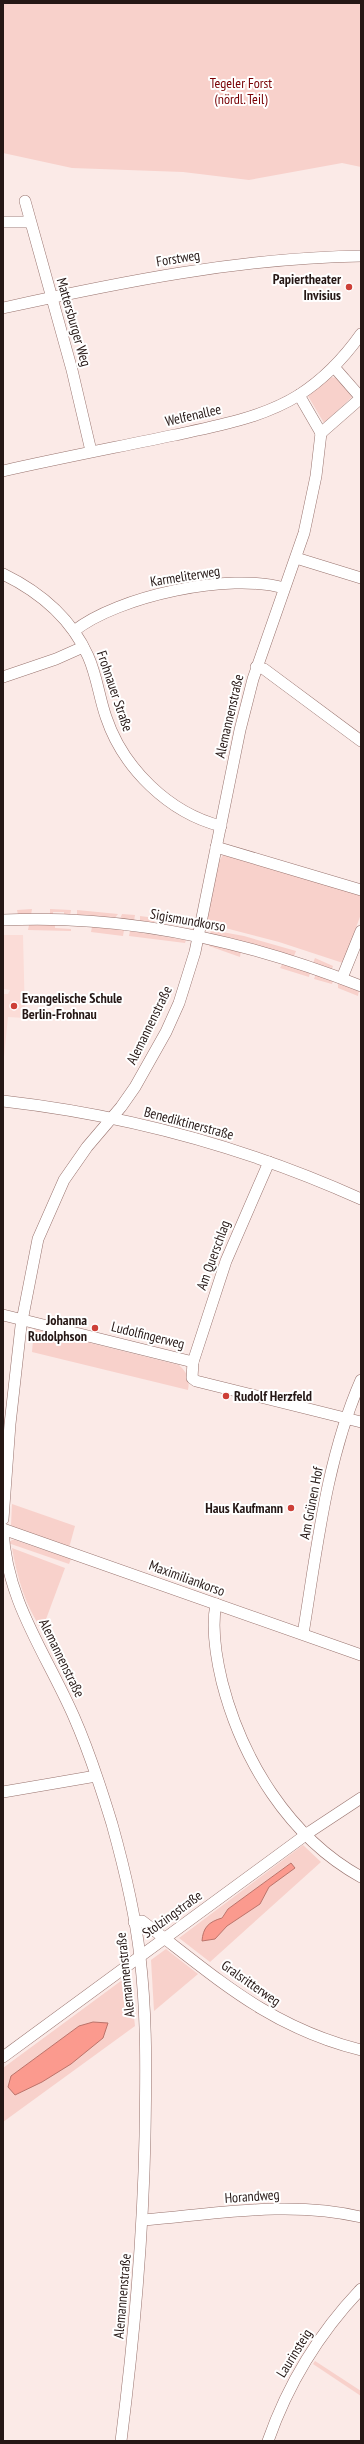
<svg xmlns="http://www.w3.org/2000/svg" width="364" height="2444" viewBox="0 0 364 2444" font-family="'PT Sans Narrow',sans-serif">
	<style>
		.built { fill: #fbdcd7 }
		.green { fill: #f8d1cb; fill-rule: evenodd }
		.water { fill: #fb9a8e; stroke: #bb736a }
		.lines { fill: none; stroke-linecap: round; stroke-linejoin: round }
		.minor-casing { stroke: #98736e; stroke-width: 12 }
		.minor { stroke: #fff; stroke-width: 11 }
		.poi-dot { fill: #cd3f37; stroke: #fff; stroke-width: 1.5 }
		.labels { text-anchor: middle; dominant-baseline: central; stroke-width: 4; stroke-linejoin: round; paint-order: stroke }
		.park-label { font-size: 14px; fill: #780004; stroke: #fff }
		.street-label { font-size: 14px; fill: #251715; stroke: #fff }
		.poi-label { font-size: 14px; font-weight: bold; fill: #251715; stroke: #fff; text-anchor: end }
	</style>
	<rect width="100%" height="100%" fill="#fbeae7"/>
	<path class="built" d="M3,935H23L25,1018L8,1017L3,1067V994H8L10,990L3,989Z"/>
	<g class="green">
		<path d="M3,3H361V167L342,163L249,180L183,172L72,168L3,153Z"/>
		<path d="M330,377L338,378L352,397L324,423L308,396Z"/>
		<path d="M223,855L361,894V914L343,963L279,942L206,923L219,861Z"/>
		<path d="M32,909L31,915H18L17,910Z"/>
		<path d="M50,909L71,910L70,916H64V912H53V915H50Z"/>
		<path d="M77,910L118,914L114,919L77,916Z"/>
		<path d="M122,914L135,915L134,921L120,919Z"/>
		<path d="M140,916L155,918L154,923L140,922Z"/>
		<path d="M29,925H55V928L71,929V931L28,930Z"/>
		<path d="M92,927L124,930L123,936L91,932Z"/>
		<path d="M211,930L244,936L296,951L294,956L210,934Z"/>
		<path d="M130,931L186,940L185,943L129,936Z"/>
		<path d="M210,944L241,951L240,957L209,946Z"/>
		<path d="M315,958L333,966L332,969L313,963Z"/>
		<path d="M283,963L310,972L309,977L280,968Z"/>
		<path d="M316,974L333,980L332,984L314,979Z"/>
		<path d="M338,982L359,990L358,996L338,988Z"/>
		<path d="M34,1329L179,1365C187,1372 190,1380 188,1390L32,1352Z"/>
		<path d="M12,1504L75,1526L69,1548L12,1527L11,1525Z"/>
		<path d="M12,1540H15L71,1559L69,1564L8,1543Z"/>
		<path d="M12,1548L65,1568L42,1630C25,1605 17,1577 12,1548Z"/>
		<path d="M303,1845L321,1862L210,1962L179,1938ZM290,1863L294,1868L269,1887L260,1904L227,1926L215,1939L202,1941L228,1909Z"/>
		<path d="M166,1949L198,1974L154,2011L151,1960Z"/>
		<path d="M129,1975L135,2026L3,2122V2068ZM79,2026L8,2087L11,2076Z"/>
		<path d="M315,2361L361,2391V2396L313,2364Z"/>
	</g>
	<g class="water">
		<path d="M291,1863L295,1868L269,1887L260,1904L227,1926L215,1939L202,1941C203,1928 208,1922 222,1918L228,1909Z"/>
		<path d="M93,2022L108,2023L103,2038L71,2064L42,2082L15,2095L8,2087L11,2076L79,2026Z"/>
	</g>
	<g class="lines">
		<g class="minor-casing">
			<g id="minor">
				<path d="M25,201L72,370L91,451"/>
				<path d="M3,222H30"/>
				<path d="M3,308C121,282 239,258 361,256"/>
				<path d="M334,367L361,398"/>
				<path d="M299,395L321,433"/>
				<path d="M321,433L361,398"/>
				<path d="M3,471C60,458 118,447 175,435C217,426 262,418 299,395C324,379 344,358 361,334"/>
				<path d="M296,558L361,578"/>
				<path d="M3,574C40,592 71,618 88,656C97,676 99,697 106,717C123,768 169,813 221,826"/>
				<path d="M74,631C118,596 230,572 284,588"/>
				<path d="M256,667L264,669L361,741"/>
				<path d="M3,677L56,659L83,647"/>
				<path d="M216,847L361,890"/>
				<path d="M3,920C126,914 247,941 361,986"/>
				<path d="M342,978L361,931"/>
				<path d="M3,1101C126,1115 248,1148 361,1199"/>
				<path d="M3,1315L193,1362L192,1378L196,1381L361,1422"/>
				<path d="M193,1362L226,1261L269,1162"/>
				<path d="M3,1519L10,1424L21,1326L38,1239L64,1180L87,1147L121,1107L135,1087L166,1032L179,1003L195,952L240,730L253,679L304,533L316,476L321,433"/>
				<path d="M3,1529C6,1601 46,1653 74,1717C89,1751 101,1788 112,1824C124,1867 135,1912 140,1957C147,2016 146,2076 145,2136C143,2239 134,2339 121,2441"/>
				<path d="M3,1529L361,1655"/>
				<path d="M216,1604C211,1629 216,1657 222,1682C242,1760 289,1837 361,1877"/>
				<path d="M303,1634C317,1549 326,1460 361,1380"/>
				<path d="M3,1792L96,1776"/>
				<path d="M134,1922L142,1921C216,1977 268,2027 361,2050"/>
				<path d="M3,2057L311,1831L361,1798"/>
				<path d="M144,2220C215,2214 291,2200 361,2217"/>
				<path d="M268,2441C288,2384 319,2333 361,2289"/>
			</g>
		</g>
		<use href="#minor" class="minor"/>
	</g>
	<g class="poi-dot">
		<circle cx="349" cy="287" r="4"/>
		<circle cx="14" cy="1006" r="4"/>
		<circle cx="95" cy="1328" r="4"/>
		<circle cx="226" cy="1396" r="4"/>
		<circle cx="291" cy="1508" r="4"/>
	</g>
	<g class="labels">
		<g class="park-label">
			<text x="241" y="83">Tegeler Forst<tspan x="241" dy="16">(nördl. Teil)</tspan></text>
		</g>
		<g class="street-label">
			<text transform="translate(178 258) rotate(-9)">Forstweg</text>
			<text transform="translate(74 322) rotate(74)">Mattersburger Weg</text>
			<text transform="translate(193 415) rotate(-13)">Welfenallee</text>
			<text transform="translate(185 576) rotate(-9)">Karmeliterweg</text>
			<text transform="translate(115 691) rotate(71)">Frohnauer Straße</text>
			<text transform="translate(229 716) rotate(-77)">Alemannenstraße</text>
			<text transform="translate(188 920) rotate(10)">Sigismundkorso</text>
			<text transform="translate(149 1025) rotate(-64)">Alemannenstraße</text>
			<text transform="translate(189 1123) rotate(15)">Benediktinerstraße</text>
			<text transform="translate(213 1255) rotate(-70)">Am Querschlag</text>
			<text transform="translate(148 1335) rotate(14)">Ludolfingerweg</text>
			<text transform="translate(311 1503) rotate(-79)">Am Grünen Hof</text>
			<text transform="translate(187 1578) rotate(20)">Maximiliankorso</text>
			<text transform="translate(62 1658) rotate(64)">Alemannenstraße</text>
			<text transform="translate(172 1914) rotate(-36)">Stolzingstraße</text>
			<text transform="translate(125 1975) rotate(-96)">Alemannenstraße</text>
			<text transform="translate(251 1983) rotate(35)">Gralsritterweg</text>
			<text transform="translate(252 2196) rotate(-4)">Horandweg</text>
			<text transform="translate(122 2296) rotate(-85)">Alemannenstraße</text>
			<text transform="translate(294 2353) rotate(-58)">Laurinsteig</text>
		</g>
		<g class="poi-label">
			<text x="341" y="279">Papiertheater<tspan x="341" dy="16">Invisius</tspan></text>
			<text x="22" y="998" text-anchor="start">Evangelische Schule<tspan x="22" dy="16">Berlin-Frohnau</tspan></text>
			<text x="87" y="1320">Johanna<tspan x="87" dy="16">Rudolphson</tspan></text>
			<text x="234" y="1396" text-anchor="start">Rudolf Herzfeld</text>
			<text x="283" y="1508">Haus Kaufmann</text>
		</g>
	</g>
	<rect width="364" height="2444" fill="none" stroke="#251715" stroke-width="8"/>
</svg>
